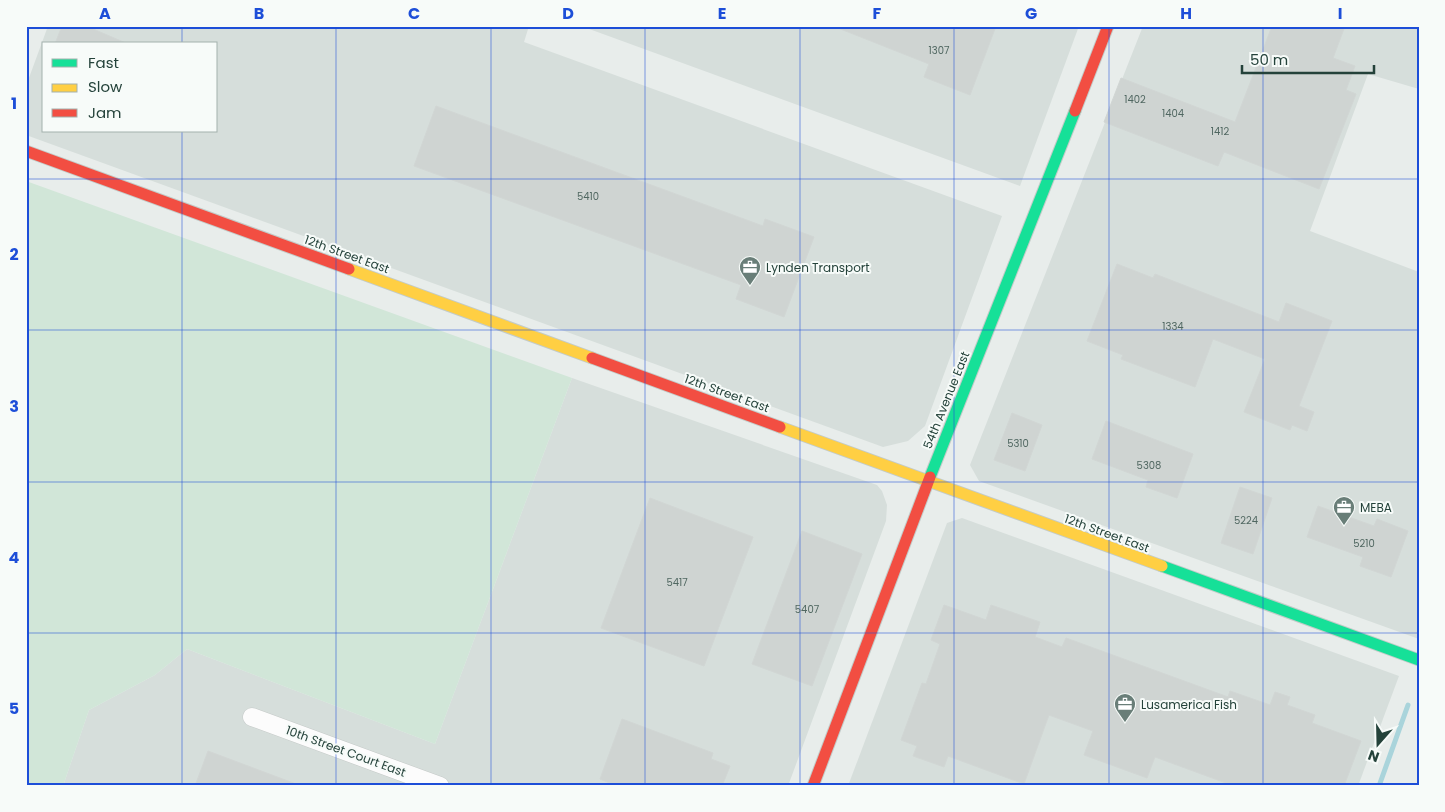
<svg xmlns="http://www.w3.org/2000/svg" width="1445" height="812" viewBox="0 0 1445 812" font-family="Poppins,sans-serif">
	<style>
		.built { fill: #d6dedb; fill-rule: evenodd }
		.green { fill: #d1e6d8 }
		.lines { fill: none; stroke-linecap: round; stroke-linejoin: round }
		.stream { stroke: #a9d4db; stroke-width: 5 }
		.building { fill: #cfd4d2; stroke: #d1d6d4 }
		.street-casing { stroke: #c5cac8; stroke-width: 19 }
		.fast-casing { stroke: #c3cbc8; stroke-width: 13 }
		.slow-casing { stroke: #c3cbc8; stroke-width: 13 }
		.jam-casing { stroke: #c3cbc8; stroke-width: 13 }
		.street { stroke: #fcfcfc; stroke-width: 18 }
		.fast { stroke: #16e098; stroke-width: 11 }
		.slow { stroke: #ffcf43; stroke-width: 11 }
		.jam { stroke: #f24e42; stroke-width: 11 }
		.grid { fill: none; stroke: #1d4ed8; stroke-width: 1; stroke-opacity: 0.55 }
		.labels { text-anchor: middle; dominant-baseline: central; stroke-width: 4; stroke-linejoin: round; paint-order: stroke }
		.number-label { font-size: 10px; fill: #506761 }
		.street-label { font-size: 12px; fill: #24423a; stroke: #f7fbf9 }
		.poi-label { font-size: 12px; fill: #24423a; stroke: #f7fbf9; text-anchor: start }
		.neatline { fill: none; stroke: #1d4ed8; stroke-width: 2 }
		.grid-label { font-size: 16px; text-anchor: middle; font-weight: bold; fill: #1d4ed8 }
	</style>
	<rect width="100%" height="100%" fill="#e8edeb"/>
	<g class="built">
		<path d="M48,26H529L524,42L1002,216L925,426L908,441L883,447L26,135V86ZM44,44H216V131H44Z"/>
		<path d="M581,26H1079L1020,186Z"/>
		<path d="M1143,26H1419V89L1368,74L1310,231L1419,272V639L979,481L970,465Z"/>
		<path d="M572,378L877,485L882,491L887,505L886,521L788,786H63L89,710L155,675L187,649L435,744Z"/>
		<path d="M962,518L1399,676L1358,786H848L947,523Z"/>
	</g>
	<path class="green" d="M26,181L572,378L435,744L187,649L155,675L89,710L63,786H26Z"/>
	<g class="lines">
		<path class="stream" d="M1379,786L1408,705"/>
	</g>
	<g class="building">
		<path d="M62,26H86L128,44H55Z"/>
		<path d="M833,26H996L970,95L924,77L929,64Z"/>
		<path d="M1272,26H1345L1333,58L1355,66L1346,90L1356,94L1319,189L1224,152L1218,166L1104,122L1121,78L1235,122Z"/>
		<path d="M436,106L763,226L765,219L814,237L784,317L736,299L741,285L414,166Z"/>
		<path d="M1117,264L1153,278L1155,274L1279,322L1286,303L1332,321L1299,406L1314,412L1307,431L1292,425L1290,430L1244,412L1265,359L1213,339L1195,387L1121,359L1123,355L1087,341Z"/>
		<path d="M1012,413L1042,425L1025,471L994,460Z"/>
		<path d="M1106,421L1193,454L1177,498L1146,487L1148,480L1092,459Z"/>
		<path d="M1240,487L1272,498L1253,554L1221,543Z"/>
		<path d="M650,498L753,537L704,666L601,628Z"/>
		<path d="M1318,506L1374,526L1377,519L1408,531L1391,577L1360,566L1363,557L1307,537Z"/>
		<path d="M802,531L862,554L812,686L752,664Z"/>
		<path d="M944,605L986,620L991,605L1040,622L1035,637L1062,647L1066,638L1228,697L1230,691L1270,705L1275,692L1290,697L1287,705L1315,715L1312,723L1361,741L1344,786H1234L1155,757L1147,778L1084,755L1093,731L1049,715L1024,784L948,756L944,767L913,756L917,746L901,740L922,683L926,684L940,644L931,640Z"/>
		<path d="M622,719L713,753L711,759L730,766L722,786H617L600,779Z"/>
		<path d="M208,751L296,784V786H195Z"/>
	</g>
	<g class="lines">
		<g class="street-casing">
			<path id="street" d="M252,717L440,786"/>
		</g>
		<g class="fast-casing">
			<g id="fast">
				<path d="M930,477L1075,111"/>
				<path d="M1162,566L1419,660"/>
			</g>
		</g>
		<g class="slow-casing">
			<g id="slow">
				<path d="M349,269L592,358"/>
				<path d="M780,427L1162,566"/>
			</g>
		</g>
		<g class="jam-casing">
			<g id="jam">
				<path d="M1075,111L1108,26"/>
				<path d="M26,151L349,269"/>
				<path d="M592,358L780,427"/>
				<path d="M813,786L930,477"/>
			</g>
		</g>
		<use href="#street" class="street"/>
		<use href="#fast" class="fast"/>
		<use href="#slow" class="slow"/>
		<use href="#jam" class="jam"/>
	</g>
	<path class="grid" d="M182,26V44M336,26V786M491,26V786M645,26V786M800,26V786M954,26V786M1109,26V786M1263,26V786M182,131V786M26,179H1419M26,330H1419M26,482H1419M26,633H1419"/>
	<defs>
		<g id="office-pin" transform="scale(1.125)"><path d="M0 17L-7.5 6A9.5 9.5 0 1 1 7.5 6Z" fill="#697e78" stroke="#f7fbf9"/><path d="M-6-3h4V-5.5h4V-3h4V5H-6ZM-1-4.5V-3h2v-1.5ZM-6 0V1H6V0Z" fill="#fff"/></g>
	</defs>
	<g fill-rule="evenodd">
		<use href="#office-pin" x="750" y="267"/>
		<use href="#office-pin" x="1344" y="507"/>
		<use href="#office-pin" x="1125" y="704"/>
	</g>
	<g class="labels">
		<g class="number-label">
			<text x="939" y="50">1307</text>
			<text x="1135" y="99">1402</text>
			<text x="1173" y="113">1404</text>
			<text x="1220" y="131">1412</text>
			<text x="588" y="196">5410</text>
			<text x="1173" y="326">1334</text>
			<text x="1018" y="443">5310</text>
			<text x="1149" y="465">5308</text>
			<text x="1246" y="520">5224</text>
			<text x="1364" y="543">5210</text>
			<text x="677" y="582">5417</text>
			<text x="807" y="609">5407</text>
		</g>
		<g class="street-label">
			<text transform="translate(347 254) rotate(20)">12th Street East</text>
			<text transform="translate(727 393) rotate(20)">12th Street East</text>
			<text transform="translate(946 400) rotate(-68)">54th Avenue East</text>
			<text transform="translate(1107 533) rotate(20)">12th Street East</text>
			<text transform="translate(346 751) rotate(20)">10th Street Court East</text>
		</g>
		<g class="poi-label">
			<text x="766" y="267">Lynden Transport</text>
			<text x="1360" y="507">MEBA</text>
			<text x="1141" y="704">Lusamerica Fish</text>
		</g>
	</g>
	<rect width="1445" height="812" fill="none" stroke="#f7fbf9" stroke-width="55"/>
	<rect x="42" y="42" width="175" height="90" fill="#f7fbf9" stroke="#a3b1ad"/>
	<rect x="52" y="59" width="25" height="8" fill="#16e098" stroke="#a3b1ad"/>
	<text x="88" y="68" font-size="15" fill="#24423a">Fast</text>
	<rect x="52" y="84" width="25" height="8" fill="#ffcf43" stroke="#a3b1ad"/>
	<text x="88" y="92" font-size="15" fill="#24423a">Slow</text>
	<rect x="52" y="109" width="25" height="8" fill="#f24e42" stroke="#a3b1ad"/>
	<text x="88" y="118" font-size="15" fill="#24423a">Jam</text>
	<g transform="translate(1378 744) rotate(200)" stroke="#f7fbf9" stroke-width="4" paint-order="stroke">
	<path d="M0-4L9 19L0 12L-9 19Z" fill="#24423a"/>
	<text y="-8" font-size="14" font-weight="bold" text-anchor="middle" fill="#24423a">N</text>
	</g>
	<path d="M1242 65v8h132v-8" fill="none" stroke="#24423a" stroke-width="2.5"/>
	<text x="1250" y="65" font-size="15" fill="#24423a" stroke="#f7fbf9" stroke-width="4" paint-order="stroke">50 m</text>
	<rect x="28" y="28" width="1390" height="756" class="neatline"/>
	<g class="grid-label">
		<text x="105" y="19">A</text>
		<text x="259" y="19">B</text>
		<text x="414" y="19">C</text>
		<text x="568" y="19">D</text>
		<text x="722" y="19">E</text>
		<text x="877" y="19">F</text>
		<text x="1031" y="19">G</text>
		<text x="1186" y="19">H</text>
		<text x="1340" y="19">I</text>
		<text x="14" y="109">1</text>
		<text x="14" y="260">2</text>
		<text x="14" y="412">3</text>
		<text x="14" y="563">4</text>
		<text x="14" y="714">5</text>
	</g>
</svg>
